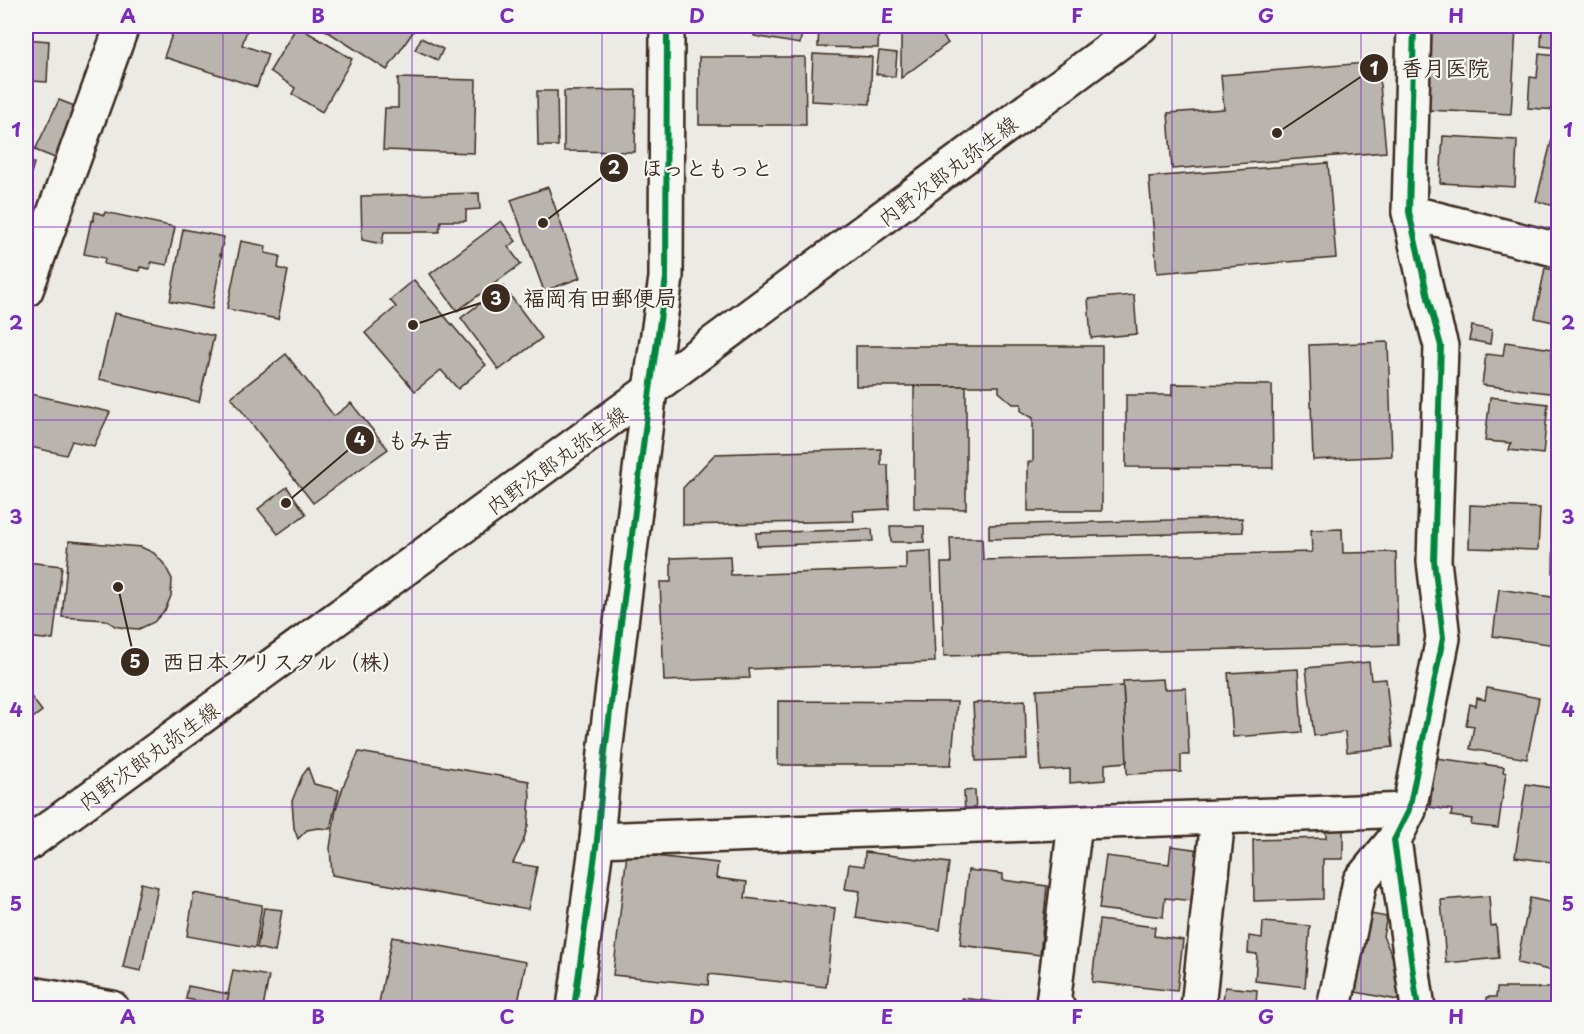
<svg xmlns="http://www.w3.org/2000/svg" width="1584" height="1034" viewBox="0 0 1584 1034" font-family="'Playpen Sans','Klee One',sans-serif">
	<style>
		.building { fill: #bab4ae; stroke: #3b2a1e; stroke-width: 1.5 }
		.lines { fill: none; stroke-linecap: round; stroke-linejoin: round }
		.minor-casing { stroke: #3b2a1e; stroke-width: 38 }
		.secondary-casing { stroke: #3b2a1e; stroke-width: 38 }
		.minor { stroke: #f6f6f2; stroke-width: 33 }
		.secondary { stroke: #f6f6f2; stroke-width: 33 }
		.cycleway-casing { stroke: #f6f6f2; stroke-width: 10 }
		.cycleway { stroke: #00873e; stroke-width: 6 }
		.grid { fill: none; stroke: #7b2cbf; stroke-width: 1.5; stroke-opacity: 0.55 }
		.labels { text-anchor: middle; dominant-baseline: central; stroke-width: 4.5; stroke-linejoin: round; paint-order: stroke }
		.street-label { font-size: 21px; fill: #3b2a1e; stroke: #f6f6f2 }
		.leader { fill: none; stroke: #3b2a1e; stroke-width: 2 }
		.callout-dot { fill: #3b2a1e; stroke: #f6f6f2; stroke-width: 2 }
		.mark-label { font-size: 18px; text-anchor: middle; font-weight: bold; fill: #fff }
		.callout-label { font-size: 22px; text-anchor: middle; font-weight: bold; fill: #3b2a1e; stroke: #f6f6f2; stroke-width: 4.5; stroke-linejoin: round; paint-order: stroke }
		.neatline { fill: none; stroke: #7b2cbf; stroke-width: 2 }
		.grid-label { font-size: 20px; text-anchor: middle; font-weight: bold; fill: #7b2cbf }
	</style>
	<rect width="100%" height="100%" fill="#ebeae5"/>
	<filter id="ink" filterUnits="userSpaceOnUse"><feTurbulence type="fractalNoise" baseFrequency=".0167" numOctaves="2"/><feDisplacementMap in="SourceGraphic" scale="12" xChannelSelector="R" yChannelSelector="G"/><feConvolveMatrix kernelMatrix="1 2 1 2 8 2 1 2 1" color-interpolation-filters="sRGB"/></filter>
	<g filter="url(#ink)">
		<g class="building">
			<path d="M175,26H244L248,27L242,45L268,54L257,87L164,57Z"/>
			<path d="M297,26L352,59L322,112L292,94L295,88L270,71Z"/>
			<path d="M319,26H417L387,70Z"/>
			<path d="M725,26H749L748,29Z"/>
			<path d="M756,26H803L800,44L754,36Z"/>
			<path d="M819,26H879L878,48L818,47Z"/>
			<path d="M901,26H935L948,43L901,78Z"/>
			<path d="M1432,26L1516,28L1511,114L1427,110Z"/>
			<path d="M1542,26H1558V48L1541,46Z"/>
			<path d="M421,38L443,49L438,60L415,50Z"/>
			<path d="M26,39L49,41L47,82L31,81L28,151H26Z"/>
			<path d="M879,51L897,53L895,77L876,74Z"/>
			<path d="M813,54L872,57L870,104L811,101Z"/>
			<path d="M1539,54L1558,56V110L1528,108L1530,77L1537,78Z"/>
			<path d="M699,57H805L806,125H699Z"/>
			<path d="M1378,62L1386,152L1172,169L1168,113L1224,109L1221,75Z"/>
			<path d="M398,78L476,80L474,153L383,150L385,108H398Z"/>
			<path d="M636,90L635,152L564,151V91Z"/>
			<path d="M537,91H557L558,146H538Z"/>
			<path d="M59,100L82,109L60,160L35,150Z"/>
			<path d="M1443,136L1517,140L1515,187L1440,183Z"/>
			<path d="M1552,139L1558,141V207L1536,201Z"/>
			<path d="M26,161L34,163L26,190Z"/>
			<path d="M1328,163L1336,258L1157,273L1149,177Z"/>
			<path d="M548,187L580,278L544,291L511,200Z"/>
			<path d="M479,193L480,209L466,210V221H441L439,232H384L382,244L362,240L361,196Z"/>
			<path d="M95,212L104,215L105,212L175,227L167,265L151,262L150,269L140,267L139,271L104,264L105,258L84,254L91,221H93Z"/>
			<path d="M501,221L516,241L508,247L521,264L457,311L430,274Z"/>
			<path d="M183,229L224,237L220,255L222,254L212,309L170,301Z"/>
			<path d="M241,241L266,246L265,253L280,256L278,268L288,271L278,319L227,309Z"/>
			<path d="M1545,268L1558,271V323L1535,318Z"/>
			<path d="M414,280L486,365L458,389L441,370L415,391L365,333L396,307L390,300Z"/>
			<path d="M503,286L542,338L499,370L461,318Z"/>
			<path d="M1134,295L1137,334L1091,338L1088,299Z"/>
			<path d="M114,313L214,336L199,402L99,379Z"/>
			<path d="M1472,326L1492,330L1490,344L1469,340Z"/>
			<path d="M1388,342L1392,456L1313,460L1309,345Z"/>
			<path d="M1505,342L1552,349L1551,369L1558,370V394L1482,385L1486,354L1503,356Z"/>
			<path d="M856,346H1102V511H1028V462L1033,461V418L1021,411V404H1013L999,392V386H856Z"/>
			<path d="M286,354L334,416L351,403L388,449L313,503L231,397Z"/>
			<path d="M1172,384L1272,385L1273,468L1126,467V395H1172Z"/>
			<path d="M914,386H966V509L914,508Z"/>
			<path d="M26,393L110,412L94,446L72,441L66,455L26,446Z"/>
			<path d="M1490,397L1548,404L1543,454L1509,450L1511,443L1485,441Z"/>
			<path d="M881,449V465H888L889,509L853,511L854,521L683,525V488L715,454Z"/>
			<path d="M287,487L306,514L278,534L258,509Z"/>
			<path d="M1470,505L1540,508L1538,550L1469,548Z"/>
			<path d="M1242,518L1243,532L989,539V525Z"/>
			<path d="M890,526H924V542H891Z"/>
			<path d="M1554,527L1558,528V574L1553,573Z"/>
			<path d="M872,529L873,541L757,546L756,533Z"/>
			<path d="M1342,529L1343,553L1396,552L1398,645L944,656L941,563H951L950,538H982L983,560L1312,552L1311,530Z"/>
			<path d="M69,541L141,547L154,553L164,564L172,579L171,596L165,610L154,622L139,629L124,628L115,626L106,620L62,617Z"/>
			<path d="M931,551L935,662L749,669L750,678L664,681L660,582H671V558L730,556L731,575L906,569V552Z"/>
			<path d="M26,562L62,566L53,640L26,637Z"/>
			<path d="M1499,589L1558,598V621L1555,645L1493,636Z"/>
			<path d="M1369,662L1371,680L1386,679L1393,747L1347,752L1345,732L1314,736L1306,668Z"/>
			<path d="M1298,669L1302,732L1233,737L1228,673Z"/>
			<path d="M1163,679L1164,689L1186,688L1189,755H1181V772L1127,774L1123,681Z"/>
			<path d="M1123,686L1127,762L1105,764V780L1070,783V769L1041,771L1037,690Z"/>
			<path d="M1487,688L1539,698L1527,759L1470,749L1474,726L1466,725L1470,704L1476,706L1477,698L1485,700Z"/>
			<path d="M26,690L42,711L26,723Z"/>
			<path d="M1025,700L1027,759L976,761L973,703Z"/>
			<path d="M778,701L957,702L951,765H778Z"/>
			<path d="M359,752L529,781L530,798L528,825L523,842L513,863L537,867L528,909L332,875L330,848L336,809L344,784Z"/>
			<path d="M1436,758L1504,767L1503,772L1506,773L1498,828L1471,825L1472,819L1451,816L1452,810L1430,807Z"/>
			<path d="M308,768L314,784L339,790L330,829L318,828L307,830L298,839L294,828L292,801L302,776Z"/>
			<path d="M1526,784L1558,789V863L1515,857Z"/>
			<path d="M975,790L976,815H965L964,791Z"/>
			<path d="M1343,828V859H1323V899L1254,901L1253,840L1326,838V829Z"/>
			<path d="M1171,846L1200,850L1194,901L1165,898L1163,917L1099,909L1106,856L1169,864Z"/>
			<path d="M865,852L949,863L940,930L856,918L860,891L845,889L849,864L864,866Z"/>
			<path d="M627,853L718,863L716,878L747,882L745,898L835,908L826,987L709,974L708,985L613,975Z"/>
			<path d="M968,870L1003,874V880L1047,886L1040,955L960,945Z"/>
			<path d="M141,883L158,887L141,971L123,967Z"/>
			<path d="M194,893L262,905L255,948L187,936Z"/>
			<path d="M1489,896L1491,926L1496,925L1499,958L1446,963L1441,900Z"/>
			<path d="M1530,898L1558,904V972L1517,963Z"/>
			<path d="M264,908L282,910L275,952L257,948Z"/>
			<path d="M1360,912L1387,917L1383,936L1402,977L1398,1000L1345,990Z"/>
			<path d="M1099,920L1155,927L1154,936L1183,940L1177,991L1092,982Z"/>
			<path d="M1263,922L1310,926L1305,987L1255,981L1257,954L1248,953L1249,936L1262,938Z"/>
			<path d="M392,937L526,962L517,1008H378Z"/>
			<path d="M233,970L269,976L263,1008H242L226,1005Z"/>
			<path d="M188,986L229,994L226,1005L186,999Z"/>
			<path d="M1225,987L1257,990L1256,1004L1223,1000Z"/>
			<path d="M1497,988H1557V1008H1487V997H1496Z"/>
			<path d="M962,998L1022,1005V1008H961Z"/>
			<path d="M714,1004L750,1008H713Z"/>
		</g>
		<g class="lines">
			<g class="minor-casing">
				<g id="minor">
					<path d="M1414,26L1409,212L1429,302L1441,346L1434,561L1443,638L1409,810L1394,840L1418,1008"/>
					<path d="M1409,212L1558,250"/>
					<path d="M26,290L122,26"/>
					<path d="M597,840L1409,810"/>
					<path d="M26,993L112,1008"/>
					<path d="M574,1008L597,840L605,752L650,390L666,278L667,26"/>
					<path d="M1058,1008L1053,1004L1075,823"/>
					<path d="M1198,1008L1218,818"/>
					<path d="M1334,1008L1360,881L1394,840"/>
				</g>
			</g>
			<g class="secondary-casing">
				<path id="secondary" d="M26,845L650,390L1141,26"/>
			</g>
			<use href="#minor" class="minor"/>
			<use href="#secondary" class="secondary"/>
			<g class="cycleway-casing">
				<g id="cycleway">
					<path d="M1414,26L1409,212L1429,302L1441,346L1434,561L1443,638L1409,810L1394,840L1418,1008"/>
					<path d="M574,1008L597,840L605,752L650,390L666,278L667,26"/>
				</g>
			</g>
			<use href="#cycleway" class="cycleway"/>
		</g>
	</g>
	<path class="grid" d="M223,26V1008M412,26V1008M602,26V1008M792,26V1008M982,26V1008M1172,26V1008M1361,26V1008M26,227H1558M26,420H1558M26,614H1558M26,807H1558"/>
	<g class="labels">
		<g class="street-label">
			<text transform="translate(947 170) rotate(-37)">内野次郎丸弥生線</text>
			<text transform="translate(556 459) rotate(-36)">内野次郎丸弥生線</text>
			<text transform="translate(148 755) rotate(-36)">内野次郎丸弥生線</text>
		</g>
	</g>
	<path class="leader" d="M1277 133L1374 68M543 223L614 168M413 325L496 298M286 503L360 440M118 587L135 662"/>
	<g class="callout-dot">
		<circle cx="1277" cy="133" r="6"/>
		<circle cx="543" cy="223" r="6"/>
		<circle cx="413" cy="325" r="6"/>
		<circle cx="286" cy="503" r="6"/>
		<circle cx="118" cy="587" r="6"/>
		<circle cx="1374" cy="68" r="15"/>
		<circle cx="614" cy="168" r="15"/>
		<circle cx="496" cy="298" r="15"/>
		<circle cx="360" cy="440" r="15"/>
		<circle cx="135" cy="662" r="15"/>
	</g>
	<g class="mark-label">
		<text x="1374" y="75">1</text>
		<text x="614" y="174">2</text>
		<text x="496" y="305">3</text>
		<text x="360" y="446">4</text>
		<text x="135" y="668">5</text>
	</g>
	<g class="callout-label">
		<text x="1445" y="76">香月医院</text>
		<text x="707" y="176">ほっともっと</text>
		<text x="600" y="306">福岡有田郵便局</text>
		<text x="420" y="448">もみ吉</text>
		<text x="283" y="670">西日本クリスタル（株）</text>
	</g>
	<rect width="1584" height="1034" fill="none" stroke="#f6f6f2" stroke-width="66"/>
	<rect x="33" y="33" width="1518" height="968" class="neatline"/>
	<g class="grid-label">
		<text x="128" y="23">A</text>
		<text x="318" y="23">B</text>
		<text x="507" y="23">C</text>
		<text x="697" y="23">D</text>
		<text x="887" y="23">E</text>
		<text x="1077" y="23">F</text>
		<text x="1266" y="23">G</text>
		<text x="1456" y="23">H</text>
		<text x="16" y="137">1</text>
		<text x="1568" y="137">1</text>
		<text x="16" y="330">2</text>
		<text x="1568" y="330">2</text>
		<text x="16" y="524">3</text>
		<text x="1568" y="524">3</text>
		<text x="16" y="717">4</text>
		<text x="1568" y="717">4</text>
		<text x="16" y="911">5</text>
		<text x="1568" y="911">5</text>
		<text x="128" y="1024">A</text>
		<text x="318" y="1024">B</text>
		<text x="507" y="1024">C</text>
		<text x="697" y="1024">D</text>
		<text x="887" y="1024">E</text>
		<text x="1077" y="1024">F</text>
		<text x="1266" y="1024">G</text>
		<text x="1456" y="1024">H</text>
	</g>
</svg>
